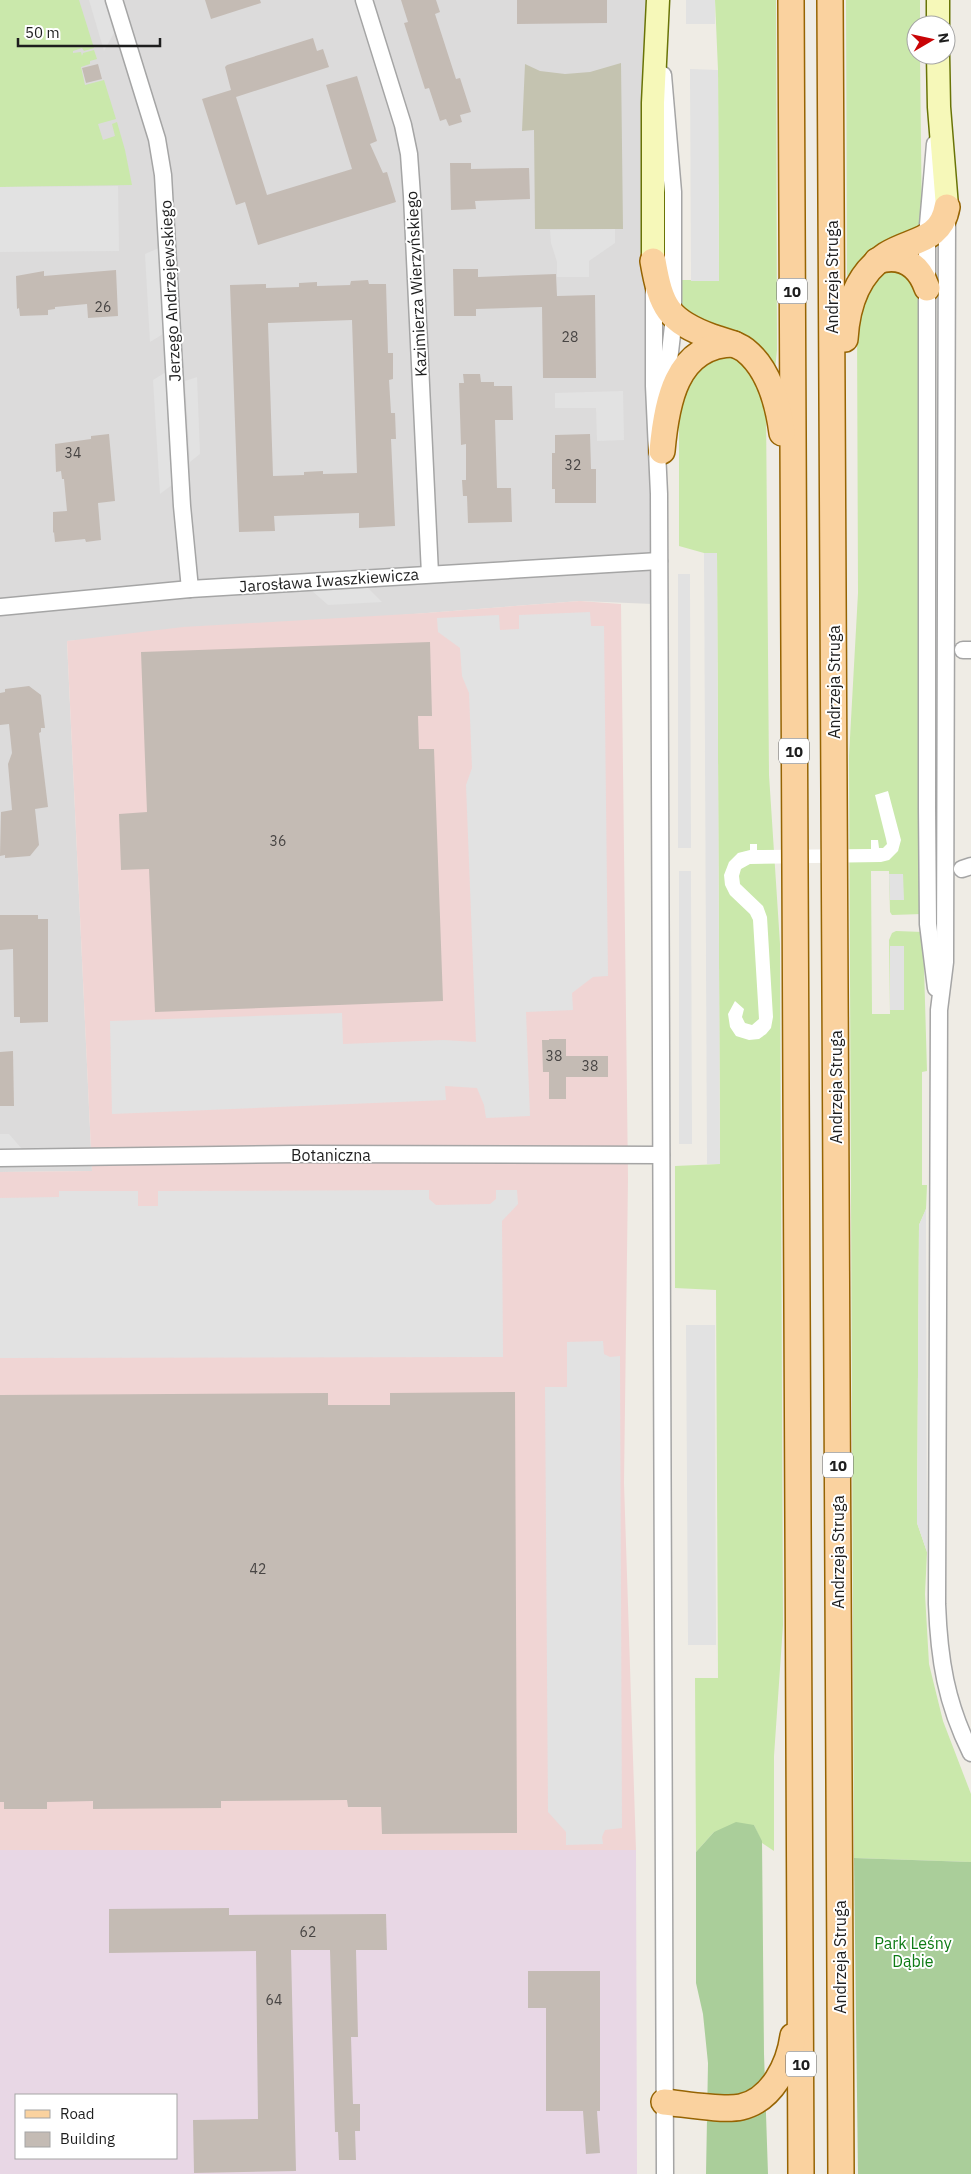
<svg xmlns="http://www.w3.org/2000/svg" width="971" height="2174" viewBox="0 0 971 2174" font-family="'IBM Plex Sans',sans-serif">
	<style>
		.residential { fill: #dcdbdb }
		.commercial { fill: #f0d5d4 }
		.industrial { fill: #e8d7e5; fill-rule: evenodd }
		.construction { fill: #c4c3b0 }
		.grass { fill: #cae8ab }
		.forest { fill: #aace9a }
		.parking { fill: #e2e2e2 }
		.pier { fill: #fff }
		.building { fill: #c4bbb4; fill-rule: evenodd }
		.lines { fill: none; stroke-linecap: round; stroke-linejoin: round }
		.street-casing { stroke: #a5a5a5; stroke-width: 19 }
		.secondary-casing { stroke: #697407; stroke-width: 25 }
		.primary-casing { stroke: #966403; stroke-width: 28 }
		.street { stroke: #fff; stroke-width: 16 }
		.secondary { stroke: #f6f8b9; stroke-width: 22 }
		.primary { stroke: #fad29f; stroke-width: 25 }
		.labels { text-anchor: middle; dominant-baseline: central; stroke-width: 4; stroke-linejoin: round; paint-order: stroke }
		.number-label { font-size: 14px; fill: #484544 }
		.shield { fill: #fff; stroke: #626262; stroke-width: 1 }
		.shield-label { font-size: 15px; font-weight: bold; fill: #1e1e1e }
		.street-label { font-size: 16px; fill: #1e1e1e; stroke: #fff }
		.park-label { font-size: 16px; fill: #0e7b15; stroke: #fff }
	</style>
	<rect width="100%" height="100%" fill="#efece5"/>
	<path class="residential" d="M0,0H659L662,338L650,541L653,604L580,601L67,641L92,1171L0,1172Z"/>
	<path class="commercial" d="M580,601L621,604L628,1178L624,1483L636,1850H0V1172L92,1171L67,641L183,627L426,613Z"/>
	<path class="industrial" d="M0,1850H636L637,2174H0ZM16,2095H176V2158H16Z"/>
	<path class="construction" d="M621,63L623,229H535L534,130L522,131L525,64L540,71L565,74L590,72Z"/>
	<g class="grass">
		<path d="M0,0H79L94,48L84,51L82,48L73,51V53L81,52L82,56L83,53L94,50L97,59L90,61V64L81,67L85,85L104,80L116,119L98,124L103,140L115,136L112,124L117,122L125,150L132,185L0,187Z"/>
		<path d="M715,0H776L777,350L775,370L723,328L682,311L681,280H719L718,70Z"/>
		<path d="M846,0H920V25H916V55H920L922,230L849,278L847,275Z"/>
		<path d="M892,270C914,276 916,287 921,307L922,914L892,915L890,912L889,871H871L872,1014H890L889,940L892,933L896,931L923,932L927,1071L922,1072V1185H927L926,1209L919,1225L917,1523L927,1552L925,1594L929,1664L943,1721L971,1794V1862L854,1858L849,756L858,593L857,324L858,312L877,275Z"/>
		<path d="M723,355L737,357L748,365L766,408L769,775L780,944L783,1625L774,1756V1851L762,1843L754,1825L714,1832L696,1852L695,1678H718L716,1290L675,1288V1166L720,1164L717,553H704L679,546V404L694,371Z"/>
	</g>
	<g class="forest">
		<path d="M736,1822L754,1825L762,1841L764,2054L768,2174H706L708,2063L703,2014L696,1983V1852L714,1832Z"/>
		<path d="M854,1858L971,1862V2174H858Z"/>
	</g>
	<g class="parking">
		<path d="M89,0H104L114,33L104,51Z"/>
		<rect x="686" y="0" width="29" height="24"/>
		<path d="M690,69L718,70L719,281H691Z"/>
		<path d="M118,186L119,251L0,252V187Z"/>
		<path d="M615,229V243L589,261V277H557V262L551,243L550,230Z"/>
		<path d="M159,248L163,334L150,342L145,254Z"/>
		<path d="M166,372L172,485L160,494L153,380Z"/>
		<path d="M197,377L200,454L190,462L185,381Z"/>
		<path d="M623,391L624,440L597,441L596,408H555V393Z"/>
		<path d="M704,553H717L720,1164H707Z"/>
		<path d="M678,574H690L691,848H678Z"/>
		<path d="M368,588L382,602L328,605L312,591Z"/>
		<path d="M590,612L591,626H604L608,976L593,977L572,993L573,1010L526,1012L530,1116L486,1118L484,1105L477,1088L445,1086L446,1100L112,1114L110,1021L342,1013L343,1044L444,1040L476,1042L466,785L472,768L469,693L462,676L460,648L438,632L437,618L499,615L500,630L519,629V615Z"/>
		<path d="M679,871H691L692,1144H679Z"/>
		<path d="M889,874H903L904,900H890Z"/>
		<rect x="890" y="946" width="14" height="64"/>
		<path d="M0,1134H9L22,1149H0Z"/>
		<path d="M429,1190V1199L436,1205L490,1204L496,1199V1190H517L518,1204L502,1221L503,1357L0,1358V1198L59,1197V1191H138V1206H158V1191Z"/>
		<path d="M926,1209L927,1552L917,1523L919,1225Z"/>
		<path d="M686,1325H715L716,1645H688Z"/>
		<path d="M603,1341L604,1354L610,1357L620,1356L622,1828L605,1830L602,1837L603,1844L566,1845V1832L548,1812L545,1387H567V1342Z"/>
	</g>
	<path class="pier" d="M888,791L901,840L898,851L889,860L881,862L750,864L741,869L739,876L740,884L763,906L767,917L773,1017L771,1028L766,1034L759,1039L749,1040L736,1036L730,1027L728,1014L735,1001L744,1009L742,1017L745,1023L752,1025L759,1019L753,920L750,914L730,895L725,885L724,875L729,862L738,853L750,850V844H757V850L871,849V840H878L879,848H883L887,844L886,839L875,795Z"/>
	<g class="building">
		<path d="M205,0H260L261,3L211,19Z"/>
		<path d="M401,0H436L440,12L435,14L456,79L460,78L471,112L460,115L462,122L449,126L446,119L440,121L429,88L425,89L404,23L408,22Z"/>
		<path d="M517,0H607V23L517,24Z"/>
		<path d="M313,38L317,51L323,49L329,67L236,97L267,195L352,169L326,85L357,76L377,141L370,144L383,173L387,172L396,202L258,245L245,202L236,205L202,99L231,90L225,67L227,65Z"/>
		<path d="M98,64L102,79L86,83L82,68Z"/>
		<path d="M450,163H471V169L529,168L530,199L475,201L476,209L451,210Z"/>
		<path d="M453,269H478V277L556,274L557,296L595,295L596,378H543L542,307L476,309V316H454Z"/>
		<path d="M116,270L118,316L88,318L87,304L55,307V309L48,310V315L20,316L19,308L17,309L16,276L44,271V276Z"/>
		<path d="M368,280L369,284H386L388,353H393V379L389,380L391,413H395L396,439H391L395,526L359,528V513L274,516L275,531L239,532L230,285L266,284V288L299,287V283L317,282V286L350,285L351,281ZM352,320L357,473L323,474V471L304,472V475L273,476L268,323Z"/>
		<path d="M463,374H480L481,382H494V386H512L513,420H495L497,488H511L512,522L468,523L467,496H463L462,480H466V444L461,445L459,383H464Z"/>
		<path d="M109,434L115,501L98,503L101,540L86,542L85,539L55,542L54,532L53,533V512L67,511L64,479H62L61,471L56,472L55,444L91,439V436Z"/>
		<path d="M590,434L591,469H596V503H555V489H552V453H555V435Z"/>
		<path d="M430,642L432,716H418L419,749H434L443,1001L155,1012L149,869L121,870L119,814L147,812L141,652Z"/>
		<path d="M29,686L41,695L45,728H41V732L39,733L48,807L35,809L39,845L30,856L5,858V855L0,856L1,812L12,810L8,764L12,753L9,724L0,725V693L5,692V689Z"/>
		<path d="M0,915H38V919H48V1022L20,1023V1017H14L13,949L0,950Z"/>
		<path d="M549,1039H566V1056H608V1077H566V1099H549V1072H543L542,1040H549Z"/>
		<path d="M13,1051L14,1106H0V1052Z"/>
		<path d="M515,1392L517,1833L382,1834L381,1807H348L347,1800L221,1801V1808L93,1809V1801L47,1802V1809H4V1802H0V1395L328,1393V1405H390V1393Z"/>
		<path d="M229,1908V1915L386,1914L387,1950H356L358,2037H351L353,2104H360V2131H355L356,2160H339L338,2132H335L330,1950H291L296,2171L194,2173L193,2120L258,2119L256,1951L109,1953V1909Z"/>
		<path d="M528,1971H600V2111H597L600,2153L586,2154L583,2111H546V2008H528Z"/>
	</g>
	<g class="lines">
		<g class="street-casing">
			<g id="street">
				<path d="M114,0L157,139L163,175L182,506L190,589"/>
				<path d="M364,0L403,125L409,154L412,196L430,574"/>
				<path d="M663,75L673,192V326L665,395"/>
				<path d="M935,144L927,236V808L928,924L936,988"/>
				<path d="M947,216L945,962L939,1010L937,1604C939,1659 946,1703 971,1753"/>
				<path d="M654,289V386L659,494L665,2174"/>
				<path d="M0,607L190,589L659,561"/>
				<path d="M963,650H971"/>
				<path d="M962,869L971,866"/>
				<path d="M0,1158L297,1154L661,1155"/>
			</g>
		</g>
		<g class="secondary-casing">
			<g id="secondary">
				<path d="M938,0V25"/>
				<path d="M938,55L939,107L947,207"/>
				<path d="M653,261V103L658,0"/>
			</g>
		</g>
		<g class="primary-casing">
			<g id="primary">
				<path d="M791,0L801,2174"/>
				<path d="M830,0L841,2174"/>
				<path d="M653,261C661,307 668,321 712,337C723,341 736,343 745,350C769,369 778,403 782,433"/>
				<path d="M877,261C902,253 919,265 927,288"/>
				<path d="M845,339C847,305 857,274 886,255C911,239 941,242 947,207"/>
				<path d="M662,451C666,406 675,344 734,344"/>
				<path d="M664,2102C685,2104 723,2111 741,2107C772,2100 789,2065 793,2036"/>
			</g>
		</g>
		<use href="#street" class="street"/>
		<use href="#secondary" class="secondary"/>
		<use href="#primary" class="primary"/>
	</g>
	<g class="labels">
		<g class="number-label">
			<text x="103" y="307">26</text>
			<text x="570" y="337">28</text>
			<text x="73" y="453">34</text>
			<text x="573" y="465">32</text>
			<text x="278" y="841">36</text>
			<text x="554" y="1056">38</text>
			<text x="590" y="1066">38</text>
			<text x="258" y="1569">42</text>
			<text x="308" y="1932">62</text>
			<text x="274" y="2000">64</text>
		</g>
		<g class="shield">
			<rect x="777" y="278.5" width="30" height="25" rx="4"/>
			<rect x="779" y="738.5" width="30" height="25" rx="4"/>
			<rect x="823" y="1452.5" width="30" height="25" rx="4"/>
			<rect x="786" y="2051.5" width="30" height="25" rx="4"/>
		</g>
		<g class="shield-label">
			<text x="792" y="291">10</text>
			<text x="794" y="751">10</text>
			<text x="838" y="1465">10</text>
			<text x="801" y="2064">10</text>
		</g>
		<g class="street-label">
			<text transform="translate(832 277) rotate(-90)">Andrzeja Struga</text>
			<text transform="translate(416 284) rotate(-93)">Kazimierza Wierzyńskiego</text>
			<text transform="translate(170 291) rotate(-93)">Jerzego Andrzejewskiego</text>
			<text transform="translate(329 580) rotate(-4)">Jarosława Iwaszkiewicza</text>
			<text transform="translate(834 682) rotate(-90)">Andrzeja Struga</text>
			<text transform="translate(836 1087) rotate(-90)">Andrzeja Struga</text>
			<text x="331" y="1155">Botaniczna</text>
			<text transform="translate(838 1552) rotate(-90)">Andrzeja Struga</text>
			<text transform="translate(840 1957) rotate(-90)">Andrzeja Struga</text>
		</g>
		<g class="park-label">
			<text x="913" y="1943">Park Leśny<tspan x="913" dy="18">Dąbie</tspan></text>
		</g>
	</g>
	<rect x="15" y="2094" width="162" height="65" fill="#ffffff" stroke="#a5a5a5"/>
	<rect x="25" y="2110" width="25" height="8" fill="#fad29f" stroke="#a5a5a5"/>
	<text x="60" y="2119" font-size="15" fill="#1e1e1e">Road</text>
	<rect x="25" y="2132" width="25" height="15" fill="#c4bbb4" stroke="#a5a5a5"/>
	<text x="60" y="2144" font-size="15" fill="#1e1e1e">Building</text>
	<g transform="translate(931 40) rotate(81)"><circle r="24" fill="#ffffff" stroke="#a5a5a5"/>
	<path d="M0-4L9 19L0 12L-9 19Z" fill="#c90406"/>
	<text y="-8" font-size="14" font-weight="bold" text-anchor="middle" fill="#1e1e1e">N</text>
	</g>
	<path d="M18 38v8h142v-8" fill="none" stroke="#1e1e1e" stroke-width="2.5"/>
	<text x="25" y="38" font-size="15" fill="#1e1e1e" stroke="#ffffff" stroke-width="4" paint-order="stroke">50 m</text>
</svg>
